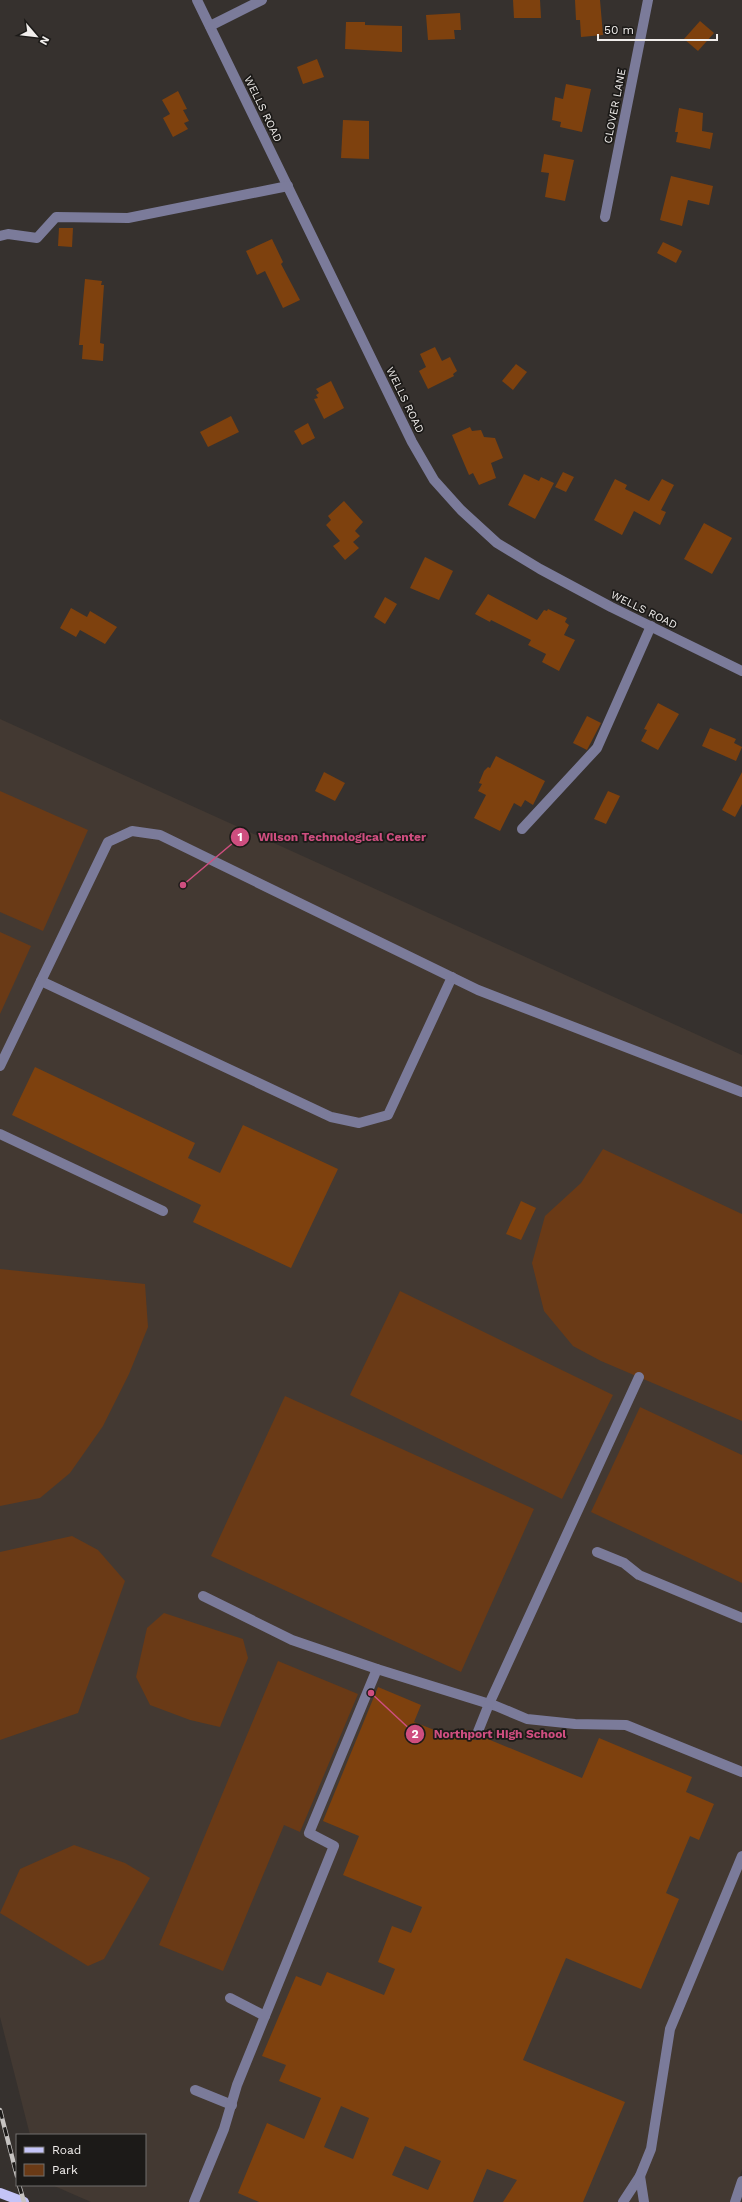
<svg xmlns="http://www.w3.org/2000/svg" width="742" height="2202" viewBox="0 0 742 2202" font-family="'Work Sans',sans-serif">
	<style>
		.built { fill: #433932 }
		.park { fill: #6a3a16 }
		.building { fill: #7e410e; fill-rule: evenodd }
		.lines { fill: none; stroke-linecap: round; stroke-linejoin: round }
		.minor { stroke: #7b7b9a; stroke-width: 10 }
		.major { stroke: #c4c4f7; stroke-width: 10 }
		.rail-casing { stroke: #c6c3c1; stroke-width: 4.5 }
		.rail { stroke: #1c1a18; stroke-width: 3; stroke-dasharray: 9; stroke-linecap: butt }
		.labels { text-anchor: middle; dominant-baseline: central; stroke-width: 3.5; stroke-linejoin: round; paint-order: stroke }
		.street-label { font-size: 11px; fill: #f1eeec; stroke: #1c1a18 }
		.leader { fill: none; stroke: #ce4e7f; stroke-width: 1.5 }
		.callout-dot { fill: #ce4e7f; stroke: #1c1a18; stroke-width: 1.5 }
		.mark-label { font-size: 12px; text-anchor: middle; font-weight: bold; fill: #fff }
		.callout-label { font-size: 12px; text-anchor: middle; font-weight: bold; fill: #ce4e7f; stroke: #1c1a18; stroke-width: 3.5; stroke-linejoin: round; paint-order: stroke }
	</style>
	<rect width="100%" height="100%" fill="#36312e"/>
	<path class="built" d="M0,719L742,1055V2169L732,2202H91L52,2185H145V2135H30L0,2017Z"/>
	<g class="park">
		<path d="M0,791L88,830L43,931L0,912Z"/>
		<path d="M0,932L31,946L0,1014Z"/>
		<path d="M603,1149L742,1214V1421L601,1361L573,1346L544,1311L532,1263L545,1216L581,1183Z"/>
		<path d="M0,1269L145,1284L148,1327L129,1374L103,1426L70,1473L40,1498L0,1506Z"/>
		<path d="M400,1291L613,1395L562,1499L350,1395Z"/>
		<path d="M285,1396L534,1509L461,1672L211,1556Z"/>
		<path d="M640,1407L742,1455V1583L591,1512Z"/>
		<path d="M72,1536L98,1550L125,1581L78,1713L0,1740V1552Z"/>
		<path d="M164,1613L243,1639L248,1658L220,1727L190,1720L150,1705L136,1677L147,1628Z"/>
		<path d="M278,1661L358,1694L300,1832L284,1825L223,1971L159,1945Z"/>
		<path d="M74,1845L125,1863L150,1878L104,1959L88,1966L0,1913L20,1869Z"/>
	</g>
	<g class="building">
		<path d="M513,0H540L541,18H514Z"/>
		<path d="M575,0H600L603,35L581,37L580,20H576Z"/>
		<path d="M460,13L461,30H454L455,39L428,40L426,15Z"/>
		<path d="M700,21L714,33L698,51L684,39Z"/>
		<path d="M346,22H365V25L402,26V52L345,49Z"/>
		<path d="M317,59L324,77L303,84L297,67Z"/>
		<path d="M566,84L591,89L582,132L560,127L561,122L552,120L555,97L563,99Z"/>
		<path d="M178,91L187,109L183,110L189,121L184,123L188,129L173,137L163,118L170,114L162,100Z"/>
		<path d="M679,108L703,113L702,131L713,133L710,149L676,142L678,132H675Z"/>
		<path d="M343,120L369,121V159L341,158Z"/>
		<path d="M544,154L574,160L565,201L545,197L549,173L541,172Z"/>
		<path d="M671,176L713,186L709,205L688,200L682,226L660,220Z"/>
		<path d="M59,228H73L72,247L58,246Z"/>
		<path d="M272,239L283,262L281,264L300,300L283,308L265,271L257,275L246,251Z"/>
		<path d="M663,242L682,251L676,263L657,253Z"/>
		<path d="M85,279L102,281L101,285H104L100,343L104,344L103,361L82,359L83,345H79Z"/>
		<path d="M435,347L442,361L450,357L457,371L453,374L454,376L428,389L419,371L426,367L420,354Z"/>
		<path d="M516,364L527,372L513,390L502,381Z"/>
		<path d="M331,381L344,408L324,419L314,399L318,398L316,395L319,393L316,389Z"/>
		<path d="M231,416L239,432L208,447L200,432Z"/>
		<path d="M308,423L315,438L302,445L294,431Z"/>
		<path d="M470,427L472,431L481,430L484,437L495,438L503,458L491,463L496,478L479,485L473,473L469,475L452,435Z"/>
		<path d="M563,472L574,477L566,492L555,487Z"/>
		<path d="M524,474L539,481L541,477L554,483L535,519L508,505Z"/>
		<path d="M615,479L627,485L625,489L649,501L662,479L674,485L661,510L666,512L660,525L634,511L622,535L594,520Z"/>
		<path d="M344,501L363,522L355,531L360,536L353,542L359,548L345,560L333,546L340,541L326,525L331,520L328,516Z"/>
		<path d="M704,523L732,538L712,574L684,559Z"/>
		<path d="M425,557L453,571L439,600L410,588Z"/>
		<path d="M488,594L537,620L544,610L547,611L548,609L567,618L565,622L569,625L564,635L575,640L559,671L542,662L546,654L528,645L531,640L491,620L490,622L475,614Z"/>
		<path d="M385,597L397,604L385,624L374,617Z"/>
		<path d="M71,608L87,617L90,611L117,627L105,644L80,630L76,637L60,628Z"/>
		<path d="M658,703L679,714L658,750L641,741L647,730L644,729Z"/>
		<path d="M587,716L601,723L587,750L573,743Z"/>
		<path d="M710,728L736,739L734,743L742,747L736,761L702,746Z"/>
		<path d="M496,756L545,781L533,805L525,800L521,807L514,803L500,831L474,818L486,795L478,791L482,784L479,783L484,771L488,767L490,768Z"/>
		<path d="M324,772L345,783L335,801L315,791Z"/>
		<path d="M742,772V804L735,817L722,810Z"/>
		<path d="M608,791L620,796L606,824L594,819Z"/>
		<path d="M35,1067L195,1143L188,1158L220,1173L243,1125L338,1169L291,1268L193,1222L201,1205L12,1115Z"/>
		<path d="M521,1201L536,1208L521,1240L506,1234Z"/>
		<path d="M378,1687L421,1705L414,1722L460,1740L464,1729L471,1732L474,1740H478L483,1737L582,1778L599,1738L692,1777L686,1792L714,1804L699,1840L690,1836L666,1893L679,1899L641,1989L566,1958L523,2060L625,2102L583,2202H503L517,2180L487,2169L473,2202H259L238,2193L267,2123L304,2139L321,2098L279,2081L286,2065L262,2056L296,1976L321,1986L327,1972L384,1995L395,1969L378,1962L392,1926L411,1933L422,1907L343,1875L359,1836L323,1821ZM341,2106L369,2118L353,2159L324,2147ZM405,2146L441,2161L428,2190L392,2175Z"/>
	</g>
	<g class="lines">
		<g class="minor">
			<path d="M197,0L412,442L434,480L461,510L497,543L540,569L611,607L742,671"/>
			<path d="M210,26L262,0"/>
			<path d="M605,217L648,0"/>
			<path d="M0,236L8,234L37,238L56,217L128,218L288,186"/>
			<path d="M522,829L597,748L651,626"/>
			<path d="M41,981L331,1117L359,1123L388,1115L452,977"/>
			<path d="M0,1066L108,842L132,831L160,835L478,990L742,1092"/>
			<path d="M0,1134L163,1211"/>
			<path d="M597,1552L624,1563L639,1575L742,1618"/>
			<path d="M203,1596L292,1640L377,1669L496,1706L527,1719L575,1724L626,1725L742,1772"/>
			<path d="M477,1734L489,1704L639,1377"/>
			<path d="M230,1998L265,2016"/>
			<path d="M195,2090L232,2105"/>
			<path d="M640,2176L644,2202"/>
			<path d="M194,2202L224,2129L237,2085L334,1846L309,1833L377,1669"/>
			<path d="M623,2202L640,2176L651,2149L670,2029L742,1856"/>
			<path d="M735,2202L742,2181"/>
		</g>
		<path class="major" d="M0,2193L24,2202"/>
		<g class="rail-casing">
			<g id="rail">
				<path d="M0,2110L17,2176"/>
				<path d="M19,2185L24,2202"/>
			</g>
		</g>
		<use href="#rail" class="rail"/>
	</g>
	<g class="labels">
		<g class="street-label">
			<text transform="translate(615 106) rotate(-79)">CLOVER LANE</text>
			<text transform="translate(263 109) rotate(64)">WELLS ROAD</text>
			<text transform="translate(405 400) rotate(64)">WELLS ROAD</text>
			<text transform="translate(644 610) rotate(26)">WELLS ROAD</text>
		</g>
	</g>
	<path class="leader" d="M183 885L240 837M371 1693L415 1734"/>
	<g class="callout-dot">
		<circle cx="183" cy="885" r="4"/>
		<circle cx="371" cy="1693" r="4"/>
		<circle cx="240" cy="837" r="10"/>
		<circle cx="415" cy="1734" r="10"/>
	</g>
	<g class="mark-label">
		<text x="240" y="841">1</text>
		<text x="415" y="1738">2</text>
	</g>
	<g class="callout-label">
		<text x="342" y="841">Wilson Technological Center</text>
		<text x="500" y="1738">Northport High School</text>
	</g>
	<rect x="16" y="2134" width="130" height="52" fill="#1c1a18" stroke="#716f6d"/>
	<rect x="24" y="2147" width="20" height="6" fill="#c4c4f7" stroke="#716f6d"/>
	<text x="52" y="2154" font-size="12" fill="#f1eeec">Road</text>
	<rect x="24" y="2164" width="20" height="12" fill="#6a3a16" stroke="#716f6d"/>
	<text x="52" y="2174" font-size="12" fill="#f1eeec">Park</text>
	<g transform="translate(36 36) rotate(118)" stroke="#1c1a18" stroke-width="3" paint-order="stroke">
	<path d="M0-3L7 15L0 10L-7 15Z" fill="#f1eeec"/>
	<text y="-6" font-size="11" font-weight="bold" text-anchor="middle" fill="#f1eeec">N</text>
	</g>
	<path d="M598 34v6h119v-6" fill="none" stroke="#f1eeec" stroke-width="2"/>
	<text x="604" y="34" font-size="12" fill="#f1eeec" stroke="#1c1a18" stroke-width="3" paint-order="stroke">50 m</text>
</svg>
